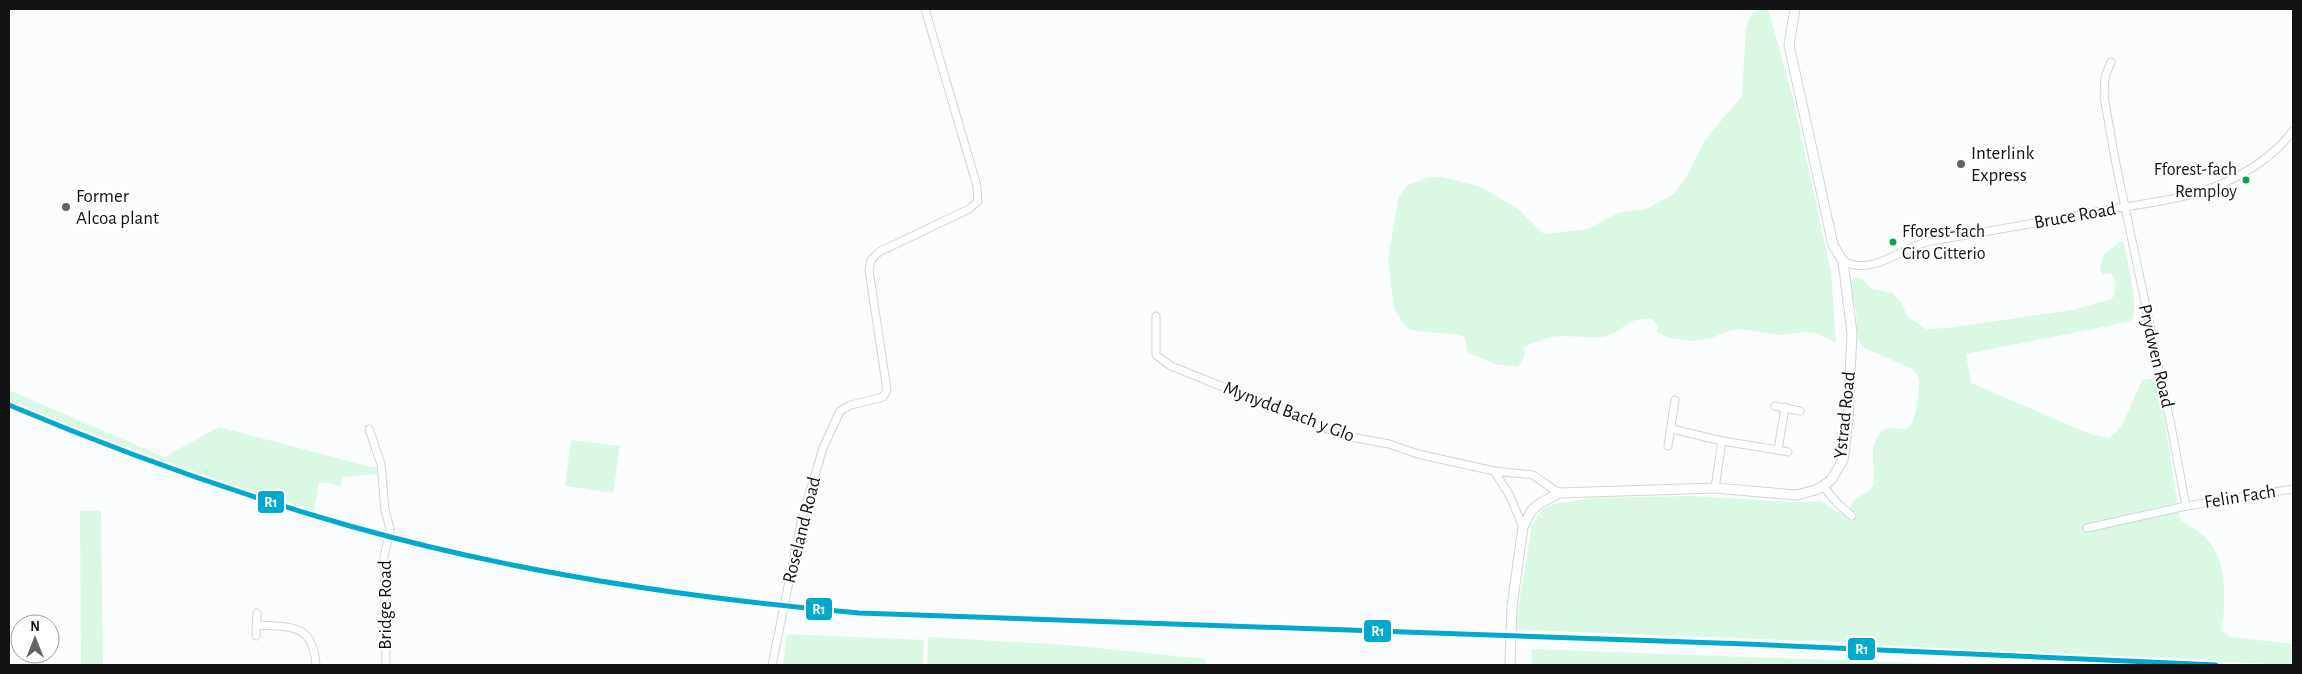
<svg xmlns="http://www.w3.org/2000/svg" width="2302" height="674" viewBox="0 0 2302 674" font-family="'Alegreya Sans',sans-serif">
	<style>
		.green { fill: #dbf8e5 }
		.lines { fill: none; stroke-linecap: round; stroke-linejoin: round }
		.minor-casing { stroke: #d4d4d6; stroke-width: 9 }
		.tertiary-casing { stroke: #d4d4d6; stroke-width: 11 }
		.minor { stroke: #feffff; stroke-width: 7 }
		.tertiary { stroke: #feffff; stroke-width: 9 }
		.rail-1-casing { stroke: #fff; stroke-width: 9 }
		.rail-1 { stroke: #00a9ce; stroke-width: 5 }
		.poi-dot { fill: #646466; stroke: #fff; stroke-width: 2 }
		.bus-dot { fill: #00a651; stroke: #fff; stroke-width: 2 }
		.labels { text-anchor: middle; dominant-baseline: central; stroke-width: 4; stroke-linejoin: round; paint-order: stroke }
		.bus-label { font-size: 18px; fill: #121214; stroke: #fff; text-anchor: end }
		.poi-label { font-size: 19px; fill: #121214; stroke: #fff; text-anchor: start }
		.street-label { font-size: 19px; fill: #121214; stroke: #fff }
		.line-badge { stroke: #fff; stroke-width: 2 }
		.badge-label { font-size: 14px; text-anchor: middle; font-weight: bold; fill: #fff }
	</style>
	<rect width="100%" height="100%" fill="#fbfcfe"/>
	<g class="green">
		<path d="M1761,9H1768L1793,98L1831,272L1836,343L1816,333L1805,332L1781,335L1739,329L1725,332L1712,338L1692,341L1669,338L1657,332V325L1652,319C1624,317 1626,331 1606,336C1589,340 1569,334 1551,337C1543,339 1534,343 1525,346L1524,357L1518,367L1495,364L1468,353L1464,336C1445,332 1426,334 1407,329L1394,309L1388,259L1399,196L1408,185L1430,177H1443L1481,187L1518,209L1544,234L1588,229L1618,213L1646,209L1674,194L1688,174L1705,140L1742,96L1746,28L1752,13Z"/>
		<path d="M2121,241L2124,243C2127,260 2138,304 2133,319L2128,322L1966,354L1971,383L2090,434L2109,438C2127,428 2131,398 2143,380L2155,378L2159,385L2180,519C2187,525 2196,529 2203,535C2224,555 2225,582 2224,609C2224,618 2220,622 2222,631L2230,637L2293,644V665L2014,653L1838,642L1522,630L1515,627L1532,525L1543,509L1553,504L1592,498L1693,496L1794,502L1821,501L1841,514L1846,513L1856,498L1869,491L1874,485C1875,468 1868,448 1880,433C1889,423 1900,433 1909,427C1916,423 1920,387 1919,379C1918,375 1915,372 1913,369L1864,348L1858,341L1856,311L1850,286L1852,280L1857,278L1863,279L1871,289L1892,293L1900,301L1908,317L1926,329L1948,328L2072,310L2112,299C2116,291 2116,280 2111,273L2103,274L2100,269L2104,254Z"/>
		<path d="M9,390L164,457L219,427L371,467H377L378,474L342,477L341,486L319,482L313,516C210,483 108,448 9,405Z"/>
		<path d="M571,440L620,446L613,493L565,486Z"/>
		<path d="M80,511H101L103,665H81Z"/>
		<path d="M787,634L924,640L923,665H783Z"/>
		<path d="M928,637L1068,645L1205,659L1207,665H927Z"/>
		<path d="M1531,649L1967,665H1532Z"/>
	</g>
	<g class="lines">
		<g class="minor-casing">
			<g id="minor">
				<path d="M2111,62L2105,77L2104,97L2116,164L2171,426L2186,506"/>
				<path d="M1843,261C1874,277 1900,247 1931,241C1990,231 2048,221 2106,210C2141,204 2180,200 2214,187C2244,175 2273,157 2293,131"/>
				<path d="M1156,316V355L1171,366L1345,436L1389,444L1418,454L1494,471L1533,475L1559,493"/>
				<path d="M1775,406L1800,411"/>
				<path d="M369,429L381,464L385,510L390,529L384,557L386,665"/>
				<path d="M1672,429L1722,441"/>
				<path d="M1668,446L1675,400"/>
				<path d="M1778,450L1788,452"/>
				<path d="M1494,471L1509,494L1523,527"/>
				<path d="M1823,486L1838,504L1852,516"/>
				<path d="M1715,488L1722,441L1778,450L1785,407"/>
				<path d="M2087,528L2186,506L2293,489"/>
				<path d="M256,625C291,627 313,623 316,665"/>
				<path d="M256,636L257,613"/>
				<path d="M772,665L802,518L823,448L840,411L851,405L883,397L887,390L869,270L871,260L879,252L969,209L978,201L977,186L925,9"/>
			</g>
		</g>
		<g class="tertiary-casing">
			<path id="tertiary" d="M1510,665L1512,606L1523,527L1532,510L1539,504L1559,493L1715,488L1796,495L1816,490L1823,486L1831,480L1843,460L1848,420L1852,333L1843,261L1833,245L1789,45L1795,9"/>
		</g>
		<use href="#minor" class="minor"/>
		<use href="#tertiary" class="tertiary"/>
		<g class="rail-1-casing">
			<path id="rail-1" d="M9,405C120,452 234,493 350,526C515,573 688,598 859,613L1746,644L2216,665"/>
		</g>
		<use href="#rail-1" class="rail-1"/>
	</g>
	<g class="poi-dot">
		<circle cx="1961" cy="164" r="5"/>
		<circle cx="66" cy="207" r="5"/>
	</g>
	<g class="bus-dot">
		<circle cx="2246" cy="180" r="4.5"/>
		<circle cx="1893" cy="242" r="4.5"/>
	</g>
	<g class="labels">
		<g class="bus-label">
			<text x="2237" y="170">Fforest-fach<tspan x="2237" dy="22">Remploy</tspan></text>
			<text x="1902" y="232" text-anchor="start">Fforest-fach<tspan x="1902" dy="22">Ciro Citterio</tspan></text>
		</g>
		<g class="poi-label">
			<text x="1971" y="153">Interlink<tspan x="1971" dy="22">Express</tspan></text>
			<text x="76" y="196">Former<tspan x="76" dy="22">Alcoa plant</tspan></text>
		</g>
		<g class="street-label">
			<text transform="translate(2075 216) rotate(-10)">Bruce Road</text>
			<text transform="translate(2156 356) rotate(77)">Prydwen Road</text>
			<text transform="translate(1289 412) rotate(21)">Mynydd Bach y Glo</text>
			<text transform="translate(1845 415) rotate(-84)">Ystrad Road</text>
			<text transform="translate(2240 497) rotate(-9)">Felin Fach</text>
			<text transform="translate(802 530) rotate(-76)">Roseland Road</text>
			<text transform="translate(385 605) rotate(-90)">Bridge Road</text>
		</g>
	</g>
	<g class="line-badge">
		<rect x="257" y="490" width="28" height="24" rx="5" fill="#00a9ce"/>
		<rect x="805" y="597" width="28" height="24" rx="5" fill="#00a9ce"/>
		<rect x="1363" y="619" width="29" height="24" rx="5" fill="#00a9ce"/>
		<rect x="1847" y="637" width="29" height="24" rx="5" fill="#00a9ce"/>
	</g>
	<g class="badge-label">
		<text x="271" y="507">R1</text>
		<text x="819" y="614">R1</text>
		<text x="1378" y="636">R1</text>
		<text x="1862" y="654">R1</text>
	</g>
	<rect width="2302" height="674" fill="none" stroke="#121214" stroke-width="20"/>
	<g transform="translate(35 639)"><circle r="24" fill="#ffffff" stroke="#a0a0a1"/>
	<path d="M0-4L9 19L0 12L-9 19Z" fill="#646466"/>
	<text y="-8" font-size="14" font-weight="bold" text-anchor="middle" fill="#121214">N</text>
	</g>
</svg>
